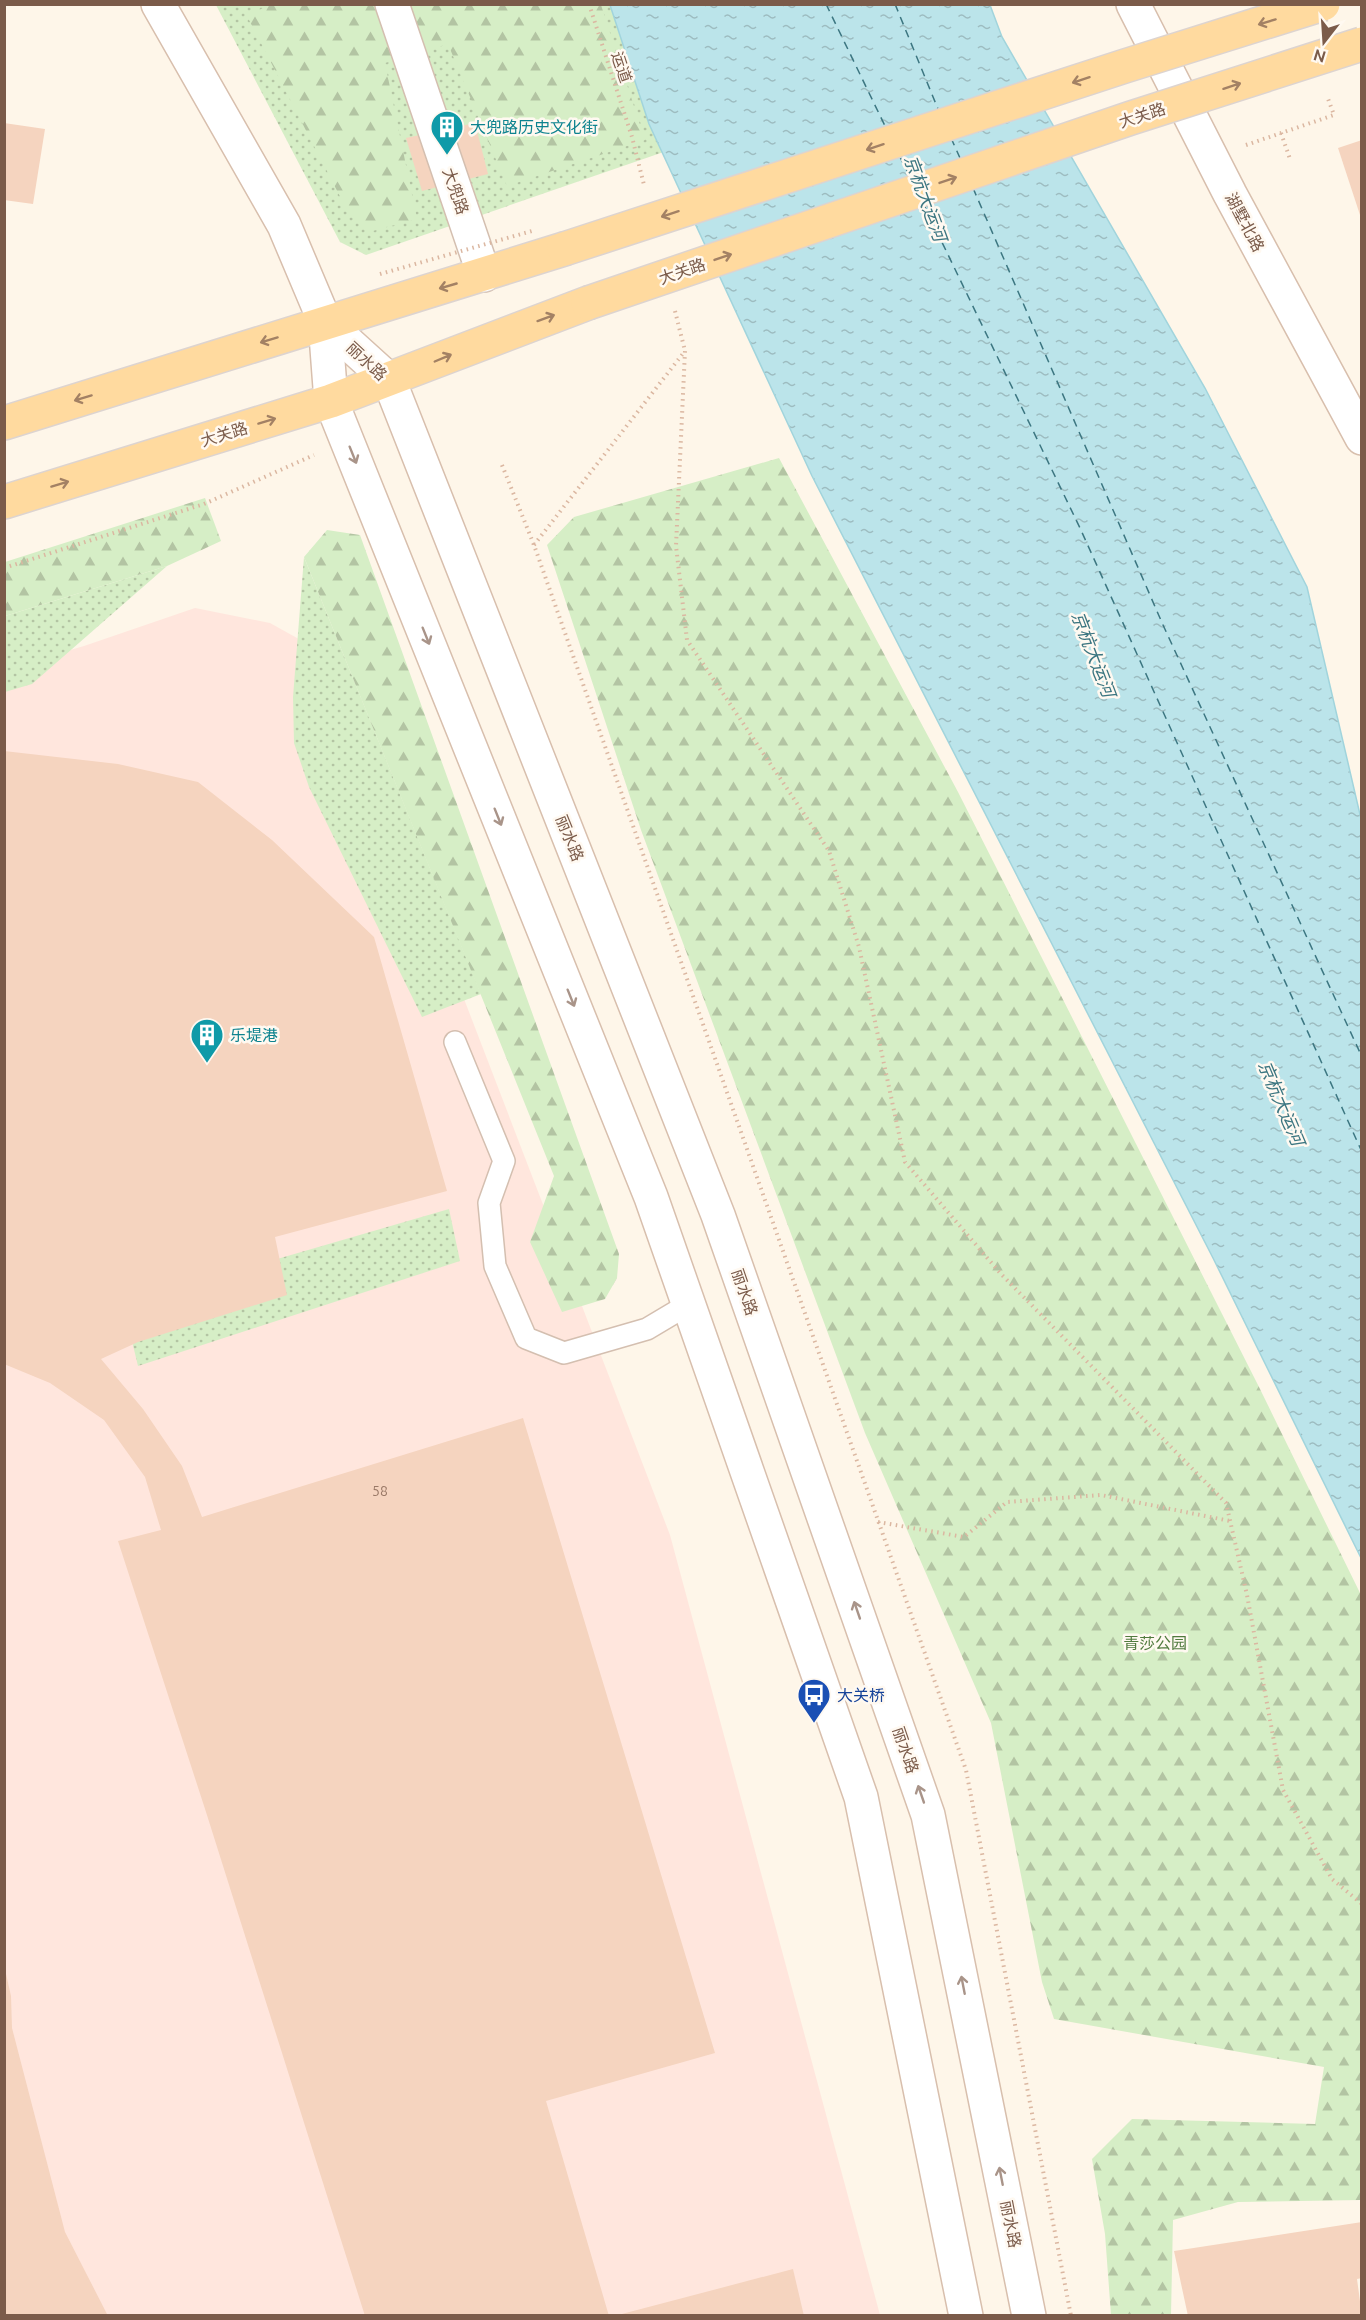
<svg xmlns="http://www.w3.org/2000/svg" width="1366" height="2320" viewBox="0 0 1366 2320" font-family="Ubuntu,'Noto Sans SC',sans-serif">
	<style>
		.commercial { fill: #ffe6dd }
		.grass { fill: url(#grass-dots) }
		.forest { fill: url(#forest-firs) }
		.water { fill: url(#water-ripples); stroke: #a1d4dc; stroke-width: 1.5 }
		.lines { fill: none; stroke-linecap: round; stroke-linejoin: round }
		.ferry { stroke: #3c7681; stroke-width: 1.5; stroke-dasharray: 8 6; stroke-linecap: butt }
		.building { fill: #f5d4bf }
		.lane-casing { stroke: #d4bfb0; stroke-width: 24 }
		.street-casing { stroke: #d4bfb0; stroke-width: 36 }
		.secondary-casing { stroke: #d8bfad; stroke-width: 36 }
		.primary-casing { stroke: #ddd4d0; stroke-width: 36 }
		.path { stroke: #dbb7a1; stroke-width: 4; stroke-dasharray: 1.5 4.5; stroke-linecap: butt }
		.lane { stroke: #fff; stroke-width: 21 }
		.street { stroke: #fff; stroke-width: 33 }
		.secondary { stroke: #fff; stroke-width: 33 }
		.primary { stroke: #ffda9f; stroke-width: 33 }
		.primary-bridge-casing { stroke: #ddd4d0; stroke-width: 36; stroke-linecap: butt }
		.path-bridge { stroke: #dbb7a1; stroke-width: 4; stroke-dasharray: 1.5 4.5; stroke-linecap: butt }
		.primary-bridge { stroke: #ffda9f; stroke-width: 33 }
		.oneway { stroke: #a38164 }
		.oneway2 { stroke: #a99489 }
		.labels { text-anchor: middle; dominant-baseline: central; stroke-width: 5; stroke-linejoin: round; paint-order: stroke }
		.number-label { font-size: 14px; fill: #9a7967 }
		.street-label { font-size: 16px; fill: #7b5b4a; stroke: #fff9f1 }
		.culture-label { font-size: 16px; fill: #0d838f; stroke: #fff9f1; text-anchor: start }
		.park-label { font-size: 16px; fill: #517b3e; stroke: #fff9f1 }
		.transit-label { font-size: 16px; fill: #164399; stroke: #fff9f1; text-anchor: start }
		.water-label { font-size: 18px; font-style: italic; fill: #3c7681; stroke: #fff9f1 }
	</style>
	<defs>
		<pattern id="grass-dots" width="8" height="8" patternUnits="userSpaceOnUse" patternTransform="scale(1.5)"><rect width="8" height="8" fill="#d6eec6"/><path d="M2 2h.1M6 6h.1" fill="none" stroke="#b3c4a3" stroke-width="1.8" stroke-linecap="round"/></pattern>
		<pattern id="forest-firs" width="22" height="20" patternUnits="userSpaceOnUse" patternTransform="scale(1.5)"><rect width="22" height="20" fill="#d6eec6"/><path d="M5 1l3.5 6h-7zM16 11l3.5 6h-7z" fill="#b3c4a3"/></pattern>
		<pattern id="water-ripples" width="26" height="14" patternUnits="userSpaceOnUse" patternTransform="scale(1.5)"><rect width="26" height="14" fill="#bbe4ea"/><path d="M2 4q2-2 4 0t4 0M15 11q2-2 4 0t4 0" fill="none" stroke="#9dbcc0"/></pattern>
	</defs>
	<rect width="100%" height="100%" fill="#fef6e9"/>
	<path class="commercial" d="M195,608L270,623L333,658L670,1535L880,2315L5,2316V669L84,646Z"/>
	<g class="grass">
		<path d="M216,5H635L681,146L366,255L340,242Z"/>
		<path d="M304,557L481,994L422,1017L309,787L294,743L293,697Z"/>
		<path d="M167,566L32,684L5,692V616Z"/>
		<path d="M449,1209L460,1261L138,1366L123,1304Z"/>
	</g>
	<g class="forest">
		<path d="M271,4L601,5L645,140L507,186L448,44L385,63L417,219L369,232L348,212L247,16Z"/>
		<path d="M779,458L958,792L1259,1387L1361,1595V2200L1238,2202L1173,2220L1171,2315H1111L1105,2234L1092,2159L1132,2119L1315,2124L1324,2067L1054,2019L1042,1982L991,1723L865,1433L641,830L547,545L574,517Z"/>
		<path d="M205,498L221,541L167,566L5,616V562Z"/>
		<path d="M327,530L360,535L619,1254L617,1278L605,1299L562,1312L530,1242L554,1176L304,557Z"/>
	</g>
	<path class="water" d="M610,5H990L1002,37L1205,388L1307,587L1362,823L1361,1558L1213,1258L812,476L649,124Z"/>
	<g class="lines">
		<g class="ferry">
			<path d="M826,4L886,128"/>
			<path d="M895,4L938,109"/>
			<path d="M951,138L960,158"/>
			<path d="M900,157L910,177"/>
			<path d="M973,188L1163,625L1362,1057"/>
			<path d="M924,205L1080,528L1362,1152"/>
		</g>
	</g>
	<g class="building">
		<path d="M4,123L45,129L33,204L4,200Z"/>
		<path d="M475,123L488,174L422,191L406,138Z"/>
		<path d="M1362,140V218H1361L1338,148Z"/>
		<path d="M4,751L118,764L198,782L272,840L374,937L447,1191L275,1237L287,1295L138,1342L101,1359L143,1409L182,1466L202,1517L523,1418L715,2053L546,2101L609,2316H365L206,1812L118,1541L161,1530L145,1477L104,1420L50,1383L4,1364Z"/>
		<path d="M4,1965L11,1996L12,2028L65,2232L108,2316H4Z"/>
		<path d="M1362,2222V2278L1357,2279L1362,2316H1188L1174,2251Z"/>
		<path d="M793,2269L804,2316H618V2315Z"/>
	</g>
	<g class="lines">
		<g class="lane-casing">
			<path id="lane" d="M455,1042L504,1161L489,1203L495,1266L526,1338L564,1353L647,1329L689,1304"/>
		</g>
		<g class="street-casing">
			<path id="street" d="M392,4L484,275"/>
		</g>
		<g class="secondary-casing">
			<g id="secondary">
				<path d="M158,4L284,225L325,322L331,401L651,1197L861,1797L966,2316"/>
				<path d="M1133,4L1230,194L1362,438"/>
				<path d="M325,322L389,380L718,1215L928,1815L1029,2316"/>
			</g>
		</g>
		<g class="primary-casing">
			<g id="primary">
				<path d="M4,423L564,249"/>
				<path d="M4,502L331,401L588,303"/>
			</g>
		</g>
		<g class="path">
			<path d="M589,4L632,137L644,185"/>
			<path d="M1281,133L1290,159"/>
			<path d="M1246,145L1334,115L1327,96"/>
			<path d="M675,311L685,351"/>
			<path d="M502,465L534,545L966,1770L1071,2316"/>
			<path d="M534,545L685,351L676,546L687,640L829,851L859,947L905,1162L1001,1274L1226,1503L1247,1595L1283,1790L1332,1879L1362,1904"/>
			<path d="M4,568L204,504L314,455"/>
			<path d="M878,1522L964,1537L1007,1502L1101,1495L1230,1521"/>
		</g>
		<use href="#lane" class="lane"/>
		<use href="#street" class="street"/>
		<use href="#secondary" class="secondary"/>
		<use href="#primary" class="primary"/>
		<g class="primary-bridge-casing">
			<g id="primary-bridge">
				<path d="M564,249L1125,66L1323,4"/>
				<path d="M588,303L1131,118L1362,44"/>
			</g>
		</g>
		<path class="path-bridge" d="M380,274L532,231"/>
		<use href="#primary-bridge" class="primary-bridge"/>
	</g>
	<defs><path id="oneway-shaft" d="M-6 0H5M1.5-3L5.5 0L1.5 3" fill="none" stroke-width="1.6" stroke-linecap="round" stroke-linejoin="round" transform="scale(1.5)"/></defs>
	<g class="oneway">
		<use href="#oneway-shaft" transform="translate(1267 22) rotate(163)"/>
		<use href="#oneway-shaft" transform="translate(1081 80) rotate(162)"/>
		<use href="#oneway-shaft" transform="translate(1232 86) rotate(-18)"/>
		<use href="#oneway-shaft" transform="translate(875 147) rotate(162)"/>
		<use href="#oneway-shaft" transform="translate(948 180) rotate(-19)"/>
		<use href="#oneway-shaft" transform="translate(670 214) rotate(162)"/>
		<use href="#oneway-shaft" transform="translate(723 257) rotate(-19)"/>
		<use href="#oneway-shaft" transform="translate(448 286) rotate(164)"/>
		<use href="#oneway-shaft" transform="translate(546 318) rotate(-20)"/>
		<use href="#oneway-shaft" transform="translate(269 340) rotate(163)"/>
		<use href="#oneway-shaft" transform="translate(443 358) rotate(-23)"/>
		<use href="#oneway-shaft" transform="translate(83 398) rotate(163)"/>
		<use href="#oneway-shaft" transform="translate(267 421) rotate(-17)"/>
		<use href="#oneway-shaft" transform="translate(60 484) rotate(-17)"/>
	</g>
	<g class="oneway2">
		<use href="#oneway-shaft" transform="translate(353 455) rotate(68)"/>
		<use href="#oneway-shaft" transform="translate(426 636) rotate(68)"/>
		<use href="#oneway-shaft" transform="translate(498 817) rotate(68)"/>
		<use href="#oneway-shaft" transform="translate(571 998) rotate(68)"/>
		<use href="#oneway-shaft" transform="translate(857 1610) rotate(-109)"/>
		<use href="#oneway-shaft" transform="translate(921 1794) rotate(-109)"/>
		<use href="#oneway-shaft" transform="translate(963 1985) rotate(-101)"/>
		<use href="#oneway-shaft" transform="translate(1001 2176) rotate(-101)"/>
	</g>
	<defs>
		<g id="building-pin" transform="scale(1.725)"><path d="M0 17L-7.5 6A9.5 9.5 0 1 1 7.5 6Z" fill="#0f9aa8" stroke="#fff9f1"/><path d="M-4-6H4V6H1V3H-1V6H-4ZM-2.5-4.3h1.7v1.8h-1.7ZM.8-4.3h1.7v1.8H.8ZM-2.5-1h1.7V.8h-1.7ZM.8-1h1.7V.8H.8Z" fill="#fff"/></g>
		<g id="bus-pin" transform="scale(1.725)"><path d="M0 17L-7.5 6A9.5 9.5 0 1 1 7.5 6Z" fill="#1a4fb4" stroke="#fff9f1"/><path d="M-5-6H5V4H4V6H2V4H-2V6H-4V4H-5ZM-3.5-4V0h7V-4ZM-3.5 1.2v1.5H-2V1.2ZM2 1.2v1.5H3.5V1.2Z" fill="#fff"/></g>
	</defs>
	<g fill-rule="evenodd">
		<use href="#building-pin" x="447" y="127"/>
		<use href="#building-pin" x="207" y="1035"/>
		<use href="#bus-pin" x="814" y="1695"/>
	</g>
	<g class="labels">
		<g class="number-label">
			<text x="380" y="1491">58</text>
		</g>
		<g class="street-label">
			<text transform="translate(622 67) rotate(72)">运道</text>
			<text transform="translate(1142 115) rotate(-18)">大关路</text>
			<text transform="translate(456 191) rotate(71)">大兜路</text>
			<text transform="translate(1245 222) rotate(62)">湖墅北路</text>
			<text transform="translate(682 271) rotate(-19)">大关路</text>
			<text transform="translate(367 361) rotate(43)">丽水路</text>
			<text transform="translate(224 434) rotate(-17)">大关路</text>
			<text transform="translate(570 838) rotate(68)">丽水路</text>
			<text transform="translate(745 1292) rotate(71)">丽水路</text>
			<text transform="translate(906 1750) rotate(71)">丽水路</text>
			<text transform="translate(1011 2224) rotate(79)">丽水路</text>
		</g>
		<g class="culture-label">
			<text x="470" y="127">大兜路历史文化街</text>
			<text x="230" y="1035">乐堤港</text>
		</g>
		<g class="park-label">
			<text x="1155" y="1643">青莎公园</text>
		</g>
		<g class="transit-label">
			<text x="837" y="1695">大关桥</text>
		</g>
		<g class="water-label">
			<text transform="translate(926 198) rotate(70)">京杭大运河</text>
			<text transform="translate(1094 654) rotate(69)">京杭大运河</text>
			<text transform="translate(1282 1103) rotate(67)">京杭大运河</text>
		</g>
	</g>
	<rect width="1366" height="2320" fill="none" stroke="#7b5b4a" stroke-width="12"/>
	<g transform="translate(1324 42) rotate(197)" stroke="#fff9f1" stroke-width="4.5" paint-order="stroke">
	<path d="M0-4.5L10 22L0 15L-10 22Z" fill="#7b5b4a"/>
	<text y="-9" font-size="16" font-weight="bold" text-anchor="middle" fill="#7b5b4a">N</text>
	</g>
</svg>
